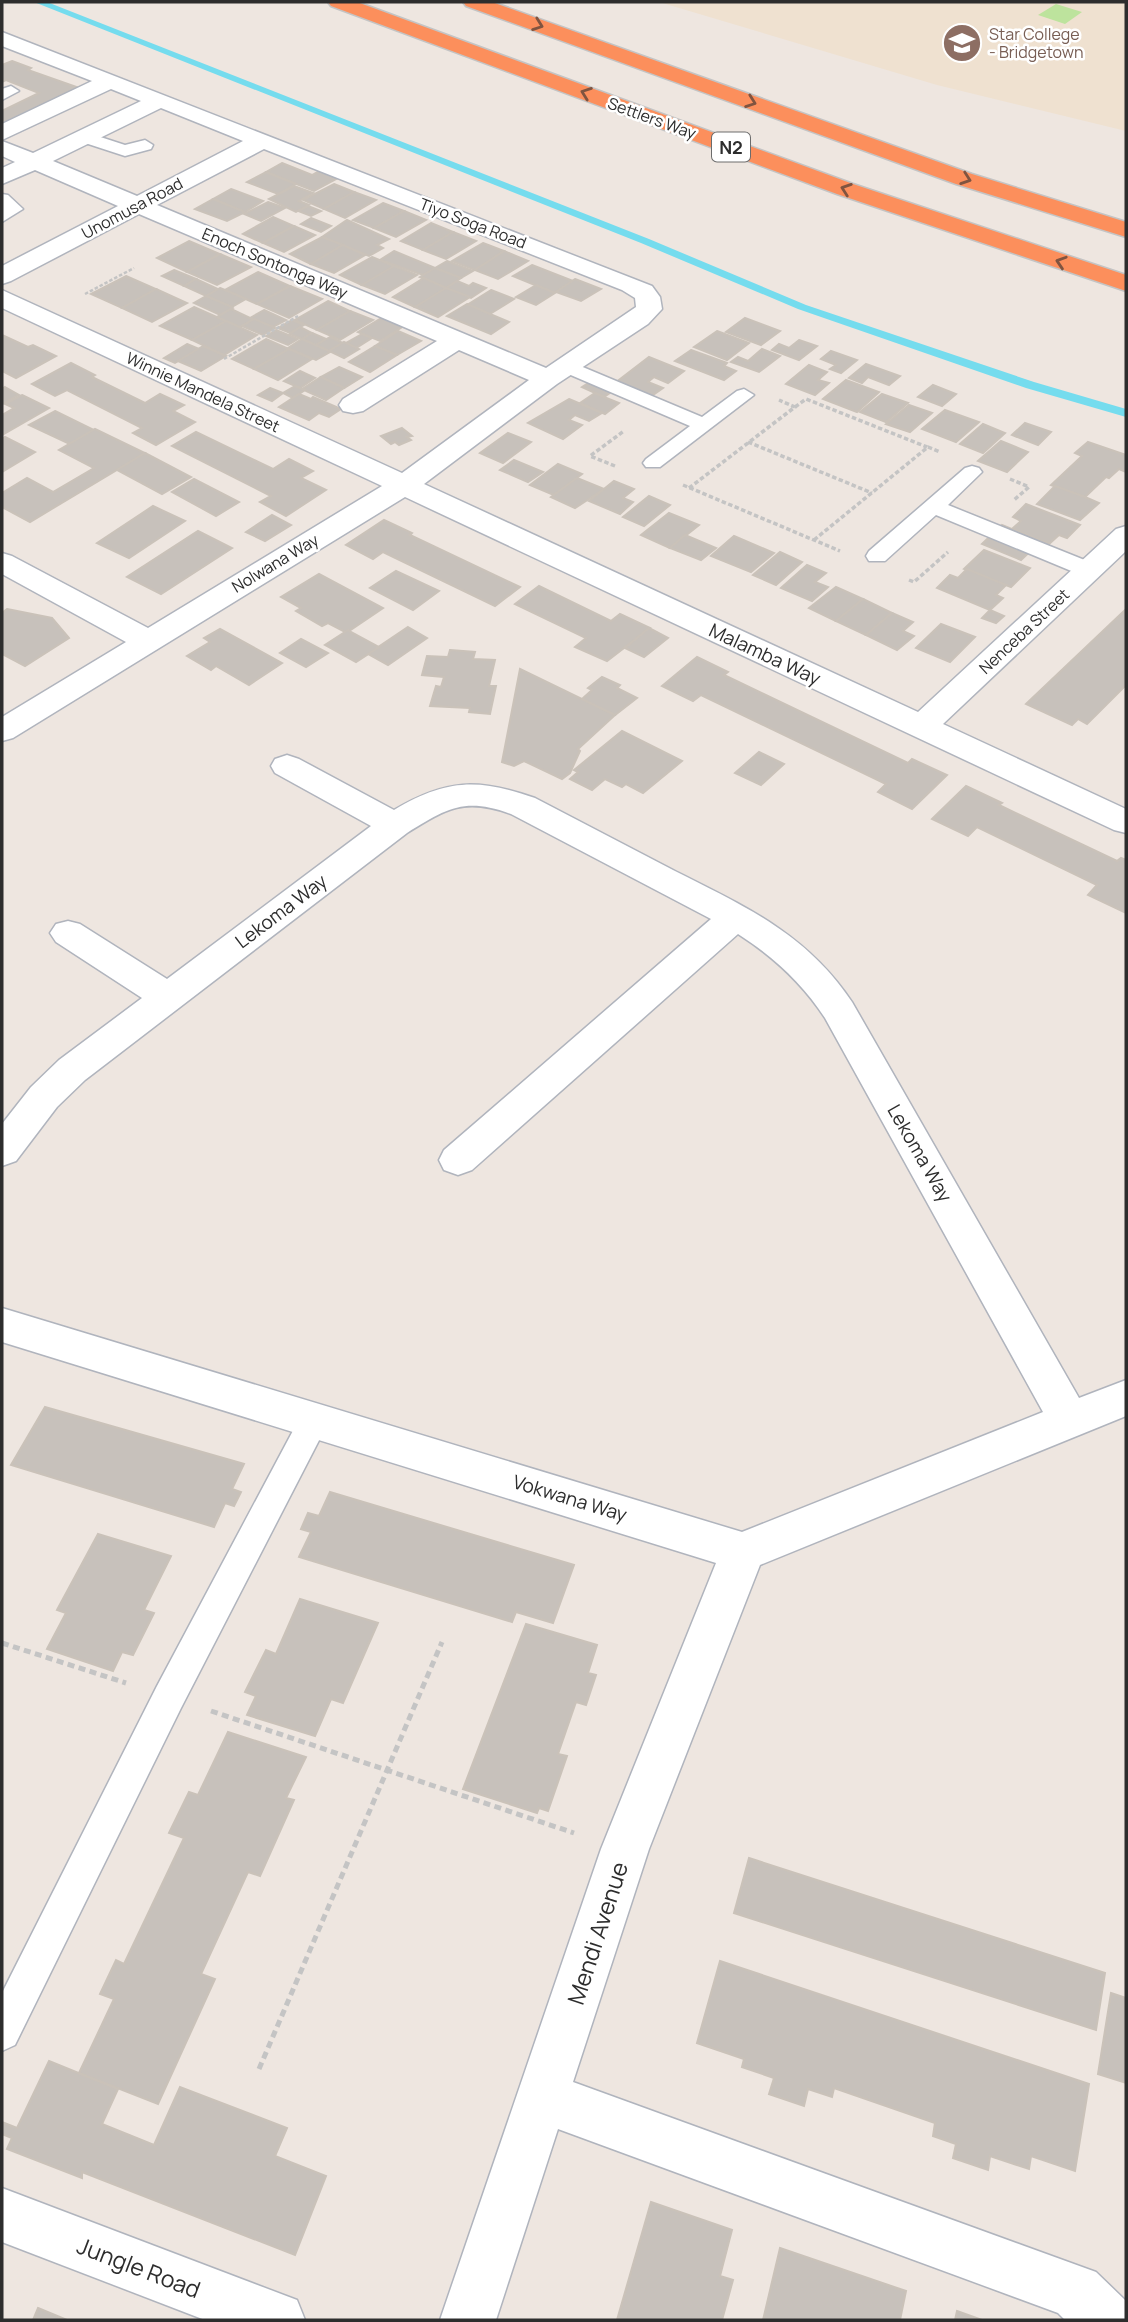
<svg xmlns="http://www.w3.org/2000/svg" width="1128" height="2322" viewBox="0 0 1128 2322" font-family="Manrope,sans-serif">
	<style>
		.education { fill: #efe1d0 }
		.green { fill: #bde39d }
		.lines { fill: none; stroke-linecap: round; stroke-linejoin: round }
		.stream { fill: #75dcee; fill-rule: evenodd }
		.building { fill: #c7c1bb; stroke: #cac2b9; stroke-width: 2 }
		.service-casing { stroke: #b0b4bd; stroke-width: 3 }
		.minor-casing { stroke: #b0b4bd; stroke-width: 3 }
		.motorway-casing { stroke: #c4c4c4; stroke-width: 3 }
		.path-far2 { stroke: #c4c4c4; stroke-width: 2.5; stroke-dasharray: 3.5 2; stroke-linecap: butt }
		.path-far1 { stroke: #c4c4c4; stroke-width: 3.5; stroke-dasharray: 4.5 2.5; stroke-linecap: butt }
		.path { stroke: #c4c4c4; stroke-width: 5; stroke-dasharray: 7 4.5; stroke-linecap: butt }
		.service { fill: #fff; fill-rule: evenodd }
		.minor { fill: #fff; fill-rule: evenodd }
		.motorway { fill: #fc8f5c; fill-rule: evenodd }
		.oneway { stroke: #805440 }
		.labels { text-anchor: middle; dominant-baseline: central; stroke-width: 5; stroke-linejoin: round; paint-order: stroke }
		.far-education-label { font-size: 16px; fill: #785e54; stroke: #fff; text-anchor: start }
		.far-street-label { font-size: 16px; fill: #2d2d2d; stroke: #fff }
		.shield { fill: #fff; stroke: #6c6c6c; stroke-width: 2 }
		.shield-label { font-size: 18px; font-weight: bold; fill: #2d2d2d }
		.street-label { font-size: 19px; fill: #2d2d2d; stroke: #fff }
		.near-street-label { font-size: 23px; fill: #2d2d2d; stroke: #fff }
	</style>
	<rect width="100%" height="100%" fill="#eee6e0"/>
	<path class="education" d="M659,2H1126V131L937,85Z"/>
	<path class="green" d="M1056,4L1082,12L1065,24L1038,15Z"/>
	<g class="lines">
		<path class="stream" d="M34,2H47L649,239L806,305L1034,382L1126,409V417L1026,388L798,309L641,243Z"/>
	</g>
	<g class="building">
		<path d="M12,61L31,68L28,70L82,89L2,131V111L39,93L6,80L2,82V65Z"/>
		<path d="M282,163L312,175L321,170L340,177L314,191L266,172Z"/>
		<path d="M266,172L296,184L278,194L247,182Z"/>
		<path d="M334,184L354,192L324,209L303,200Z"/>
		<path d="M294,186L313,193L299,201L309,205L296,212L269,199Z"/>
		<path d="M231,189L263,201L245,212L213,199Z"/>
		<path d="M354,192L376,200L345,218L324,209Z"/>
		<path d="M213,199L245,212L227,221L195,209Z"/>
		<path d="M268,202L285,208L261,221L244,214Z"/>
		<path d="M383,203L404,211L374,228L353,220Z"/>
		<path d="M308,206L321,211L311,216L298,211Z"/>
		<path d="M404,211L426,220L396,237L374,228Z"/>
		<path d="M273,217L294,226L263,243L243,234Z"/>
		<path d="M311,218L331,226L321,232L301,224Z"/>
		<path d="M347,220L389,239L377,245L383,248L369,256L322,237Z"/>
		<path d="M431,223L453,232L423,250L401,241Z"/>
		<path d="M294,226L315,235L284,252L263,243Z"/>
		<path d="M453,232L476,241L446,259L423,250Z"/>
		<path d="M322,237L343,245L311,264L290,254Z"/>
		<path d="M189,241L220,254L187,272L157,258Z"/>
		<path d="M483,243L504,251L475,270L452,261Z"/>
		<path d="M343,245L365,255L334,273L311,264Z"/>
		<path d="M394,251L435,268L423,275L380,260Z"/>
		<path d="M504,251L528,261L498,279L475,270Z"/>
		<path d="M220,254L251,267L217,285L187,272Z"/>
		<path d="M372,257L394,266L362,285L340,275Z"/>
		<path d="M447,261L473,271L461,278L435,268Z"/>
		<path d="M532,265L573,281L554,293L513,276Z"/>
		<path d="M394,266L417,275L385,294L362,285Z"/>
		<path d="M435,268L461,278L446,288L420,277Z"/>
		<path d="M174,270L196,279L184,286L162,276Z"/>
		<path d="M258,272L290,286L257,304L225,290Z"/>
		<path d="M126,276L156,289L122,308L91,294Z"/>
		<path d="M424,278L446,288L415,307L393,297Z"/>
		<path d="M196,279L218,289L206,296L184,286Z"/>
		<path d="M575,279L601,289L581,301L556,292Z"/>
		<path d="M457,281L469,286L473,283L486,288L471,298L446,288Z"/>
		<path d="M536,285L555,293L536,305L516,297Z"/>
		<path d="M290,286L322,299L289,318L257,304Z"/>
		<path d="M220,288L225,290L246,299L232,307L206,296Z"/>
		<path d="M446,288L470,297L438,317L415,307Z"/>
		<path d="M156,289L187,303L152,322L122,308Z"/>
		<path d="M491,290L514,299L490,314L467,305Z"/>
		<path d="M206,296L232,307L233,308L220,315L194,303Z"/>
		<path d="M328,301L350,311L317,330L295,320Z"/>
		<path d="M467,304L490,314L509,322L491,334L447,316Z"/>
		<path d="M194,307L226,321L192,340L160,326Z"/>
		<path d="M231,309L250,318L254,319L240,327L217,317Z"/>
		<path d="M264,310L286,320L273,327L250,318Z"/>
		<path d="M350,311L373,320L340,340L317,330Z"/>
		<path d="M383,317L404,326L380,341L358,332Z"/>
		<path d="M745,318L780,331L761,345L726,332Z"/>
		<path d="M254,319L273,327L275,328L263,335L242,326Z"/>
		<path d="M292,320L304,325L290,333L278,328Z"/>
		<path d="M226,321L257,335L224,355L192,340Z"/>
		<path d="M300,327L312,333L302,339L290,334Z"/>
		<path d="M276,330L298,339L288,345L266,336Z"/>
		<path d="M398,331L421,341L397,355L375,346Z"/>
		<path d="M717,331L749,343L727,360L694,347Z"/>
		<path d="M312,333L326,339L316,345L302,339Z"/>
		<path d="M362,334L372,338L356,348L346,343Z"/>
		<path d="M2,335L28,347L33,345L56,356L16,378L2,371Z"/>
		<path d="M330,337L343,343L329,351L316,345Z"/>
		<path d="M266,339L289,349L254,369L232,359Z"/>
		<path d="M302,339L329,351L330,352L316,360L288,348Z"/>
		<path d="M799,340L817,346L799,360L772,350L779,344L789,348Z"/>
		<path d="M344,342L359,349L344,358L329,351Z"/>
		<path d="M187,344L199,349L175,363L164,358Z"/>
		<path d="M203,346L226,356L201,371L178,361Z"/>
		<path d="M375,346L397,355L370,372L349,362Z"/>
		<path d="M289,349L312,359L278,380L254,369Z"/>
		<path d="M762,349L780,356L759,372L731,362L738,357L748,361Z"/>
		<path d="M691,350L727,363L724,366L736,371L724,380L675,361Z"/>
		<path d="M831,351L857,360L841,373L830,369L836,365L821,359Z"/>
		<path d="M649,357L684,371L668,383L654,377L648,382L663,388L650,397L615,383Z"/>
		<path d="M71,363L95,375L92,377L145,403L160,394L184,405L173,411L195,422L156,445L133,433L142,428L67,390L55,396L32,384Z"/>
		<path d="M866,364L900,376L889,385L868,377L862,383L849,378Z"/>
		<path d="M809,365L827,372L818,380L829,383L815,395L786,384Z"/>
		<path d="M339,367L362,377L344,388L321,377Z"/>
		<path d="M300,371L315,378L300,388L284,381Z"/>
		<path d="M599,376L621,385L604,397L582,387Z"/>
		<path d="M321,377L344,388L326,400L302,389Z"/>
		<path d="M846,380L879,392L857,412L823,399Z"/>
		<path d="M933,385L956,394L942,406L918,397Z"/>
		<path d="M295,386L305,390L293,398L283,393Z"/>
		<path d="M5,387L19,395L2,404V389Z"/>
		<path d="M270,388L283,393L272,401L258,395Z"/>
		<path d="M595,393L604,397L619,403L605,414L580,403Z"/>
		<path d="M299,394L311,399L313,397L341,409L329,417L319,413L309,420L279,407Z"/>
		<path d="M882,394L908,403L886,422L860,412Z"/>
		<path d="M22,395L49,408L2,435V415L14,408L5,404Z"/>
		<path d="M569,399L602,413L589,421L575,415L569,420L582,425L563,439L528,423Z"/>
		<path d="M909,405L932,413L910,432L886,424Z"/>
		<path d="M945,410L979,422L956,442L922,429Z"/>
		<path d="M55,411L94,430L70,444L29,425Z"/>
		<path d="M1025,423L1051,432L1038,445L1012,435Z"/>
		<path d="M983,424L1005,433L983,453L960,444Z"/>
		<path d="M402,428L412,436L407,437L411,440L399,445L395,442L391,444L381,436Z"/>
		<path d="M95,429L145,453L30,522L2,507V493L27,478L53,492L94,468L59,450Z"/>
		<path d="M196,432L273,469L289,459L313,471L301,478L326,490L286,516L260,502L271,496L172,446Z"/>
		<path d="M508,433L531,442L503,463L480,453Z"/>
		<path d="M5,437L35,452L2,472V439Z"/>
		<path d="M1001,441L1028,452L1007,472L978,461Z"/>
		<path d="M1088,442L1126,455V472L1119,469L1109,478L1106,477L1085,497L1051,485L1082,456L1075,453Z"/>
		<path d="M145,453L191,477L162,494L117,470Z"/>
		<path d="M514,460L543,472L528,482L500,470Z"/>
		<path d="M558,464L582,474L554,495L530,485Z"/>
		<path d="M577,478L604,489L575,508L551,497Z"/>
		<path d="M194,479L239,502L216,516L172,492Z"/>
		<path d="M614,481L634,489L623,498L633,502L620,514L589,501Z"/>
		<path d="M1055,486L1085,497L1099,503L1080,520L1037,504Z"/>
		<path d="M649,496L670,505L644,526L623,517Z"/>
		<path d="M1026,504L1080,525L1067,538L1059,535L1049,544L1012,529L1021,521L1013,517Z"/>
		<path d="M153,506L185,521L129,558L97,543Z"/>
		<path d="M669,513L699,525L670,548L641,535Z"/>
		<path d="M272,515L291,525L265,541L246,532Z"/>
		<path d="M384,520L412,533L410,535L520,587L495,606L383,552L373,559L346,545Z"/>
		<path d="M1002,525L1041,541L1021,560L982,544Z"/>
		<path d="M198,531L232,548L161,594L127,577Z"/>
		<path d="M685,535L716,548L701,560L670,548Z"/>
		<path d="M734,536L774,553L751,572L711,556Z"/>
		<path d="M984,550L1030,568L1011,587L964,569Z"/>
		<path d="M780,552L802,562L776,585L753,575Z"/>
		<path d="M807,565L826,573L815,582L828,587L812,601L781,588Z"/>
		<path d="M967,569L1006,585L996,595L1003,598L990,610L937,588L950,575L958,578Z"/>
		<path d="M396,571L439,591L413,610L370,588Z"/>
		<path d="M319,574L383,608L349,631L345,632L328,623L322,626L296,611L301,608L281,597Z"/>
		<path d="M539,586L611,621L620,614L650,628L607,661L575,647L586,638L515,604Z"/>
		<path d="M836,587L863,599L836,621L809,608Z"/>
		<path d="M863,599L892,613L866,635L836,621Z"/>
		<path d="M7,609L52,618L69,638L25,666L2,654V613Z"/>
		<path d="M1126,609V685L1087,724L1078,719L1072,725L1026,704Z"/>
		<path d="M990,610L1004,616L996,623L982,618Z"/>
		<path d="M892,613L913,622L903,631L914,636L897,650L866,635Z"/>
		<path d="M941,624L975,637L950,662L916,648Z"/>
		<path d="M408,627L427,638L388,665L368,654Z"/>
		<path d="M649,628L668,638L644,657L625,648Z"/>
		<path d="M220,629L282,663L249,685L216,666L211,670L187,656L210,642L204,638Z"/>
		<path d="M348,630L349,631L379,647L356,662L325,645Z"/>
		<path d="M301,639L328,653L306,667L280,653Z"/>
		<path d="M450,650L475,652L473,659L495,660L489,686H496L490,714L469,712L470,708L430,706L436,686L441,687L444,677L422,675L427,656L448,657Z"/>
		<path d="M697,657L728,672L724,675L908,763L912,759L947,775L912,809L878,792L886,784L701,695L693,701L662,686Z"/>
		<path d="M520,669L615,715L578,749L580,751L570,773L562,779L524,761L514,766L502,762Z"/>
		<path d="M602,677L620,685L617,688L637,698L615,715L582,699L592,690L588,688Z"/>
		<path d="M622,731L682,761L643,793L626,784L622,787L605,779L592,790L570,779L578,772L574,770Z"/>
		<path d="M759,752L784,764L761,785L735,773Z"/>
		<path d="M966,786L1002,803L999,805L1117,861L1121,858L1126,860V913L1088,895L1097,885L977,827L968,836L932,819Z"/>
		<path d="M45,1407L244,1464L232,1489L241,1492L234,1506L225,1503L214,1527L11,1465Z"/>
		<path d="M330,1492L574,1565L553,1623L516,1612L512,1622L299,1557L311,1532L301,1529L308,1513L319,1516Z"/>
		<path d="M98,1534L171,1556L144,1610L154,1613L133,1655L122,1652L113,1671L47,1649L66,1613L57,1610Z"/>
		<path d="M300,1599L378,1623L343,1703L331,1699L315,1736L247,1715L256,1696L245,1692L266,1650L276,1654Z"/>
		<path d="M526,1624L597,1645L588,1673L596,1675L586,1705L576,1702L558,1754L567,1756L548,1811L539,1808L537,1813L463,1789Z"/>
		<path d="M228,1732L306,1757L286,1798L294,1800L260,1876L248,1872L201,1974L215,1979L158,2104L79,2073L114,1999L100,1994L116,1960L124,1964L184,1838L169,1833L189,1792L198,1795Z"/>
		<path d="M749,1858L1105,1973L1096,2030L734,1913Z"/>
		<path d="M720,1961L1089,2084L1075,2171L1031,2156L1029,2169L990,2156L988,2170L953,2158L956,2144L933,2136L935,2123L834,2088L832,2097L808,2089L804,2106L769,2094L774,2078L742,2067L744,2059L697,2043Z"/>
		<path d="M1111,1993L1126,1998V2083L1098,2074Z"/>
		<path d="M49,2061L118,2089L102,2124L154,2145L180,2087L287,2128L275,2156L326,2176L295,2255L82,2172V2178L7,2149L12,2138L2,2134V2122L17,2128Z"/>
		<path d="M651,2202L732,2230L720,2276L733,2280L722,2320H617Z"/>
		<path d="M780,2248L906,2291L900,2320H763Z"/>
		<path d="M38,2308L67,2320H33Z"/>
		<path d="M957,2311L982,2320H955Z"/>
	</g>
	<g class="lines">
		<g class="service-casing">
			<g id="service">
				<path d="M11,86L19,91L2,100V89Z"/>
				<path d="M85,132L125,145L145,140L153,145L151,149L125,156L79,141L77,137L79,133Z"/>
				<path d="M2,194L8,195L23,209L2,222Z"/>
				<path d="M566,360L702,417L737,391L744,389L754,395L660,467H646L643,463L646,459L690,426L559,370L556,366L559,362Z"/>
				<path d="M972,466L979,468L982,472L948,505L1097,565L1100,570L1097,575H1081L936,515L885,561H869L866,556L869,551L965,468Z"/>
				<path d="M315,1406L326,1410L330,1419L181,1708L15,2045L2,2051V1993L157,1686L304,1410Z"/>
			</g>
		</g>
		<g class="minor-casing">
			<g id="minor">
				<path d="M2,32L652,286L660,297L662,309L648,324L557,384L424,484L918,712L1116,529L1126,526V551L943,724L1126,809V833L1114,830L405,497L13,738L2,741V717L126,642L2,574V553L12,556L148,628L382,486L2,308V290L402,473L529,380L459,350L363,411L353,413L343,411L339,405L343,399L437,341L139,214L11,281L2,284V266L118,206L35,170L2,184V168L15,162L2,156V141L33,153L141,101L111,89L2,140V124L92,81L2,46ZM161,108L243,141L137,196L53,161ZM264,149L622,290L635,298L636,307L546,368L157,205Z"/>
				<path d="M287,755L299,759L394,810C446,779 478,778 535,798C581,822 627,846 673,870C744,906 806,933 852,1002L1079,1398L1126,1380V1416L760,1565L649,1849L573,2082L1096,2272L1125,2300L1126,2320H1065L1058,2313L558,2129L496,2320H440L601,1849L716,1563L2,1342V1308L742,1532L1043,1412L825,1018C802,983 774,957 738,934L472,1170L458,1175L444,1170L439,1160L444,1150L711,919L511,814C465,797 447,808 407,833L85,1080L57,1107L16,1161L2,1166V1124L31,1087L59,1060L142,998L56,942L50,933L56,924L68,921L80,924L167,979L371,826L275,773L271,766L275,759Z"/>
				<path d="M2,2188L297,2300L305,2320H205L2,2242Z"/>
			</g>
		</g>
		<g class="motorway-casing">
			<g id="motorway">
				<path d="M328,2H357L853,184L1126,275V291L837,194L331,6Z"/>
				<path d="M463,2H492L972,174L1126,222V237L956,184L466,6Z"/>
			</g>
		</g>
		<g class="path-far2">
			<path d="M85,294L134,268"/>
			<path d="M224,359L298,316"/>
		</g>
		<g class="path-far1">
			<path d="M795,407L806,399L927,447"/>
			<path d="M748,442L872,493"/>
			<path d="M615,466L590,456L624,431"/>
			<path d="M1010,479L1029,487L1014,500"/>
			<path d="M683,485L840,551"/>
			<path d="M689,488L795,407L779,400"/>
			<path d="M814,540L928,447L940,452"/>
			<path d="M909,580L914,582L948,552"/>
		</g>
		<g class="path">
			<path d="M2,1643L126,1683"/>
			<path d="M211,1711L574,1833"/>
			<path d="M259,2069L442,1642"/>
		</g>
		<use href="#service" class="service"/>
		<use href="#minor" class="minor"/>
		<use href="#motorway" class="motorway"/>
	</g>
	<defs><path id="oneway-chevron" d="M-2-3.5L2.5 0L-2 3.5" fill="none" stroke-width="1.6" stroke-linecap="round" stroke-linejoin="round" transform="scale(1.75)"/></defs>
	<g class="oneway">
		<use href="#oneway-chevron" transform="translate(538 25) rotate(20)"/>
		<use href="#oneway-chevron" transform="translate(586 93) rotate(-160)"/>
		<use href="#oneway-chevron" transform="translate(751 102) rotate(20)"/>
		<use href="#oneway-chevron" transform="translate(966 179) rotate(19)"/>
		<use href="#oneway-chevron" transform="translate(846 189) rotate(-161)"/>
		<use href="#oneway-chevron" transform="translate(1061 262) rotate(-162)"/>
	</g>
	<defs>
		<g id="university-disc" transform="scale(2.0125)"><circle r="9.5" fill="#8d6e63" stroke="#fff"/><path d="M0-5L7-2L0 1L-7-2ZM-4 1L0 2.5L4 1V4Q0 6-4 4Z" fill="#fff"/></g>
	</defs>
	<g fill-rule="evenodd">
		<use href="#university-disc" x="962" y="43"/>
	</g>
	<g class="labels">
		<g class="far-education-label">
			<text x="989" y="34">Star College<tspan x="989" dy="18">- Bridgetown</tspan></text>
		</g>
		<g class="far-street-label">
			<text transform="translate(652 118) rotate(20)">Settlers Way</text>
			<text transform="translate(132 208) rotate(-28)">Unomusa Road</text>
			<text transform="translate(473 223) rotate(21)">Tiyo Soga Road</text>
			<text transform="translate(275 263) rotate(23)">Enoch Sontonga Way</text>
			<text transform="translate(203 392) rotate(25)">Winnie Mandela Street</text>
			<text transform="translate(275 563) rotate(-31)">Nolwana Way</text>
			<text transform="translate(1024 631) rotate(-43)">Nenceba Street</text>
		</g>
		<rect class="shield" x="712" y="132.5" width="38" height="29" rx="5"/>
		<g class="shield-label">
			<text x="731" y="147">N2</text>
		</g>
		<g class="street-label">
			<text transform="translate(765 654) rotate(25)">Malamba Way</text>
			<text transform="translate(281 911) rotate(-37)">Lekoma Way</text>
			<text transform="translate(920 1153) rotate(60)">Lekoma Way</text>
			<text transform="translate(570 1498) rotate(17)">Vokwana Way</text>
		</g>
		<g class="near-street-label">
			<text transform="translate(597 1933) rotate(-72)">Mendi Avenue</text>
			<text transform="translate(139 2267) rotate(21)">Jungle Road</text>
		</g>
	</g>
	<rect width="1128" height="2322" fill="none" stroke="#2d2d2d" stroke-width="7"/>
</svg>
